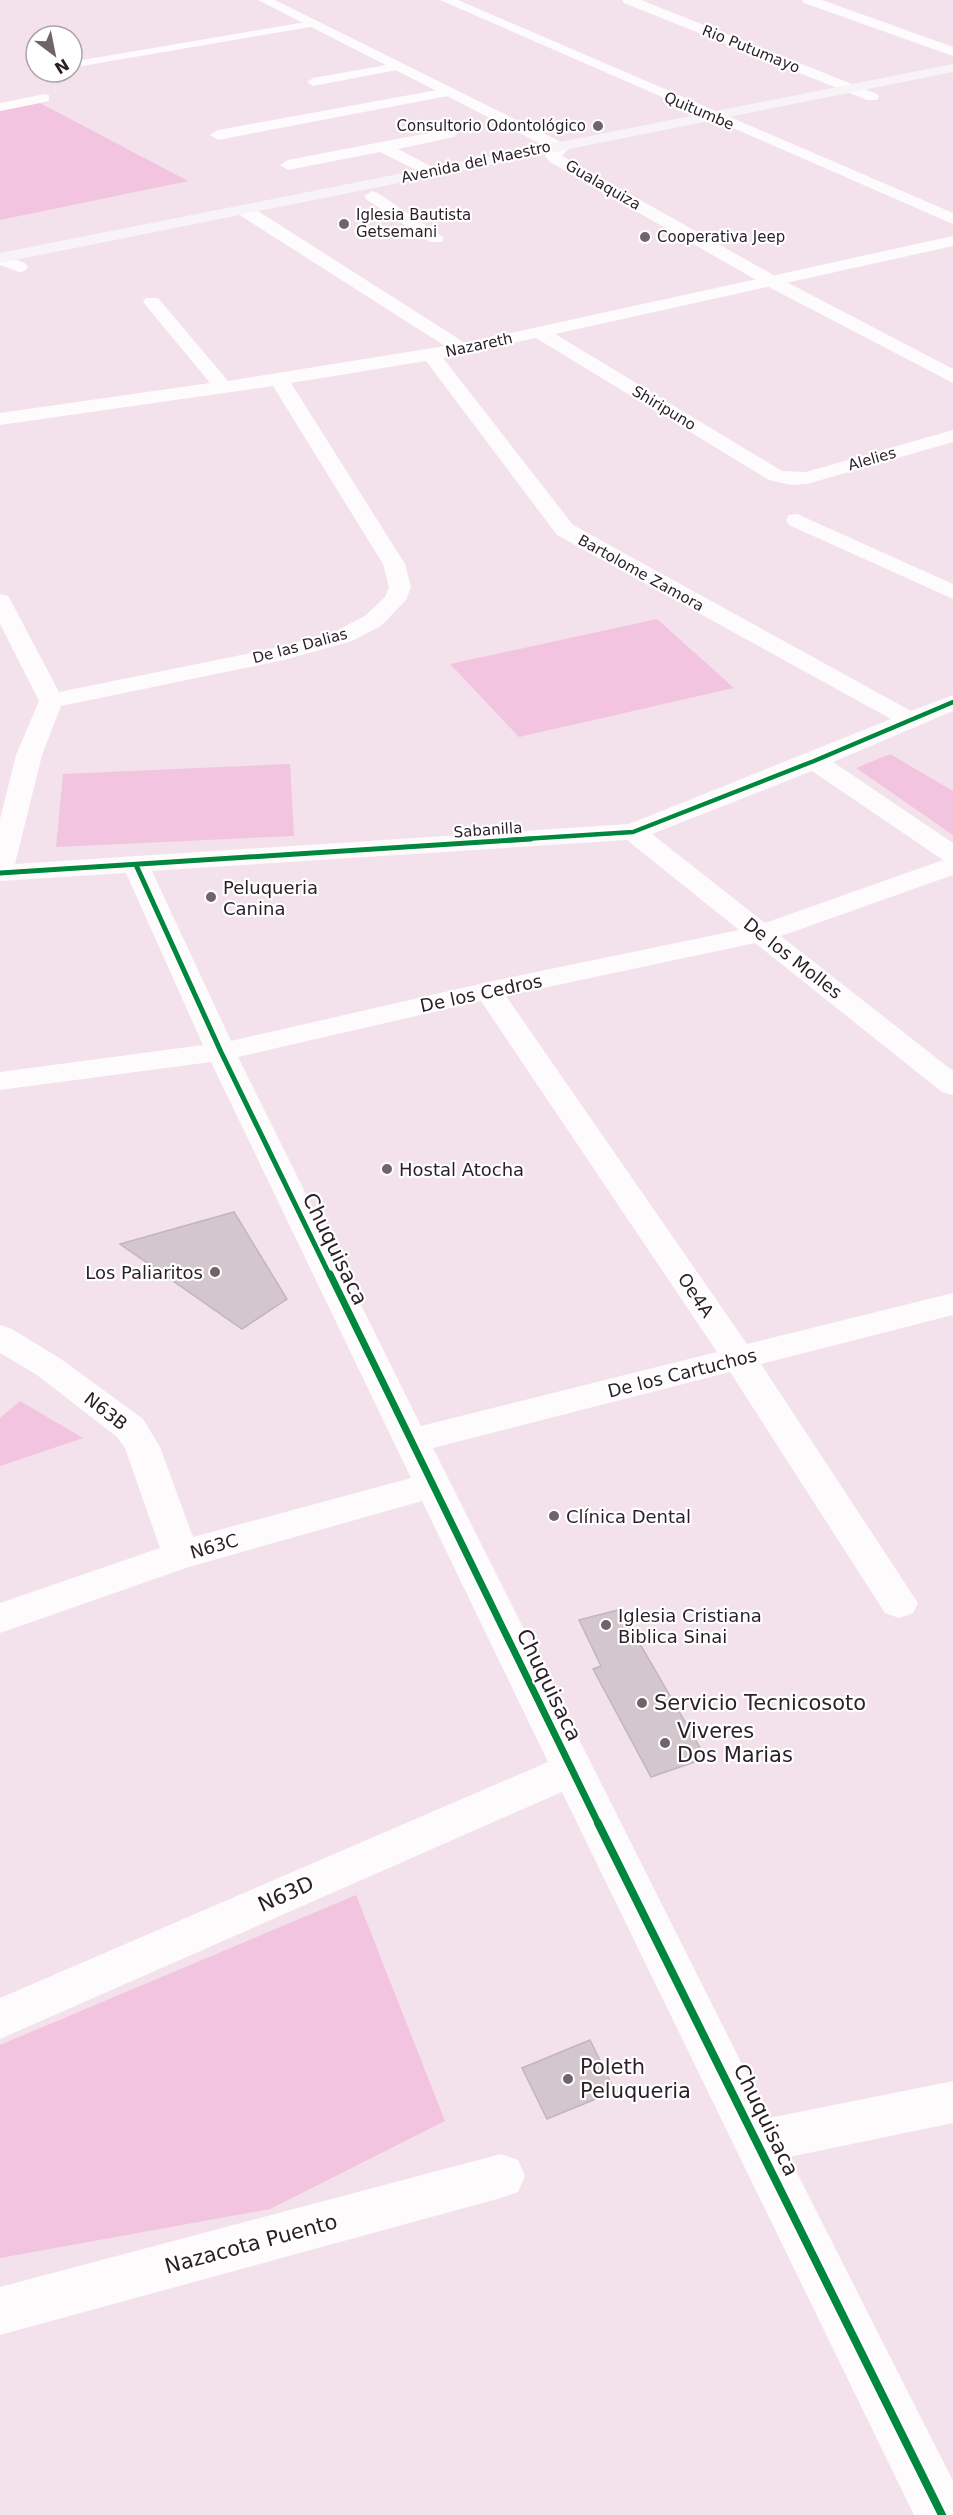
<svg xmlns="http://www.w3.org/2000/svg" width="953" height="2515" viewBox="0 0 953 2515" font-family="'DejaVu Sans',sans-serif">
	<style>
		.green { fill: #f3c4df }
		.building { fill: #d4c6cd; stroke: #c3b5bd; stroke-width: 1.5 }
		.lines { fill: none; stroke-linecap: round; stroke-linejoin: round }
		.service { fill: #fdfbfc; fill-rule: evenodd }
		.minor { fill: #fdfbfc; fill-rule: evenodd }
		.tertiary { fill: #fdfbfc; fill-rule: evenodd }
		.secondary { fill: #f8f3f6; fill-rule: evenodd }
		.cycleway-far3-casing { stroke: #fff; stroke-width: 8 }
		.cycleway-far2-casing { stroke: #fff; stroke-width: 8 }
		.cycleway-far1-casing { stroke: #fff; stroke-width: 10 }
		.cycleway-casing { stroke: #fff; stroke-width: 12 }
		.cycleway-far3 { stroke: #00873e; stroke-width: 4.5 }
		.cycleway-far2 { stroke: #00873e; stroke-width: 5 }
		.cycleway-far1 { stroke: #00873e; stroke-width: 7 }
		.cycleway { stroke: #00873e; stroke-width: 8 }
		.poi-dot { fill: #70636a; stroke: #fff; stroke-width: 2 }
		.labels { text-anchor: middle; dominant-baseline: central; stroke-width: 4.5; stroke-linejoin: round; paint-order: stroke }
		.far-street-label { font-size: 15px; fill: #2a1f25; stroke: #fff }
		.far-poi-label { font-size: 15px; fill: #2a1f25; stroke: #fff; text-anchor: start }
		.poi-label { font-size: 18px; fill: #2a1f25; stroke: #fff; text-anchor: start }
		.street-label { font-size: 18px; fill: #2a1f25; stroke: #fff }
		.near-street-label { font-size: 21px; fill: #2a1f25; stroke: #fff }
		.near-poi-label { font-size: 21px; fill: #2a1f25; stroke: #fff; text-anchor: start }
	</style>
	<rect width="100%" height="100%" fill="#f3e2eb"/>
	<g class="green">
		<path d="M40,103L188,181L0,220V111Z"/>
		<path d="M657,619L734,688L519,737L450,664Z"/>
		<path d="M890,754L953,791V835L856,768Z"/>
		<path d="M290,764L294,836L56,847L63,774Z"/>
		<path d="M20,1401L83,1438L0,1466V1418Z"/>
		<path d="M356,1895L445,2121L270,2209L0,2258V2045Z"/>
	</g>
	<g class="building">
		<path d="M234,1212L287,1299L242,1329L120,1244Z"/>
		<path d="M622,1609L633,1632L706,1758L651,1777L593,1669L601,1666L579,1620Z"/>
		<path d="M590,2040L615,2091L547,2119L522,2068Z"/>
	</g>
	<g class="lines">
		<g class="service">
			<path d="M312,21L318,24L316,26L82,66L76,63L82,60Z"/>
			<path d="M398,63L404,67L402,69L313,86L307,82L313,78Z"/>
			<path d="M45,94L49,95V101L0,111V103Z"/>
		</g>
		<g class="minor">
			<path d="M440,0H458L953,213V224Z"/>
			<path d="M622,0H641L877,94L879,97L877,100H867L624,3Z"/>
			<path d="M802,0H822L953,47V56L804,3Z"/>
			<path d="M448,88L455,92L453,95L218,140L210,135L218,130Z"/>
			<path d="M449,129L454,131L457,134L454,137L398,149L436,169L438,172L430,177L380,152L288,170L280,165L288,160Z"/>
			<path d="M372,191L378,193L444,238L442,242H430L366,199L364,196Z"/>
			<path d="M244,205L250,206L465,343L953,236V246L555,334L782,471L806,472L953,430V442L807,484L791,485L769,480L536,338L443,358L573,525L911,711L953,695V711L833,762L953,843V875L781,936L953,1071V1095L942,1092L755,943L506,996L747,1344L953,1293V1315L761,1364L918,1603L913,1613L899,1618L885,1613L730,1372L433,1448L769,2118L953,2081V2123L789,2157L953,2481V2515H914L562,1792L0,2039V1998L548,1762L422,1501L189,1567L0,1633V1603L160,1548L125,1448L117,1437L37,1375L0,1353V1325L12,1329L61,1359L143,1419L160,1447L193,1537L411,1478L211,1062L0,1090V1072L203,1045L126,873L0,881V819L16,755L39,701L0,624V594L8,596L11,601L59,692L280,647L336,631L365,616L385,597L389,587L383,564L273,386L0,425V413L210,383L143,302L146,298H158L228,381L445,346L238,214L236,210ZM426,361L557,535L891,719L629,824L15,864L42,755L61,706L284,660L352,641L381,626L406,600L411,587L405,564L291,383ZM812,771L943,860L765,923L652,834ZM627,840L739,930L488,982L231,1041L152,871ZM481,1001L717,1352L421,1426L238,1057Z"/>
			<path d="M797,514L953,584V599L789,525L786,520L789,515Z"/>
			<path d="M501,2154L518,2160L525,2176L518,2192L501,2198L0,2335V2287Z"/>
		</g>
		<g class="tertiary">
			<path d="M258,0H275L567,145L569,148L562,156L777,277L953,369V383L765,285L550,162L545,156L551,149Z"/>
			<path d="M0,253L25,263L28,267L25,271L19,272L0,265Z"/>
		</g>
		<path class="secondary" d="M953,64V72L0,263V253Z"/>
		<g class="cycleway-far3-casing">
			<path id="cycleway-far3" d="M508,840L633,832L814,761L953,702"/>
		</g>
		<g class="cycleway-far2-casing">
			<g id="cycleway-far2">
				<path d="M136,865L221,1052L330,1276"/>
				<path d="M0,873L531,839"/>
			</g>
		</g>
		<g class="cycleway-far1-casing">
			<path id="cycleway-far1" d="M330,1274L599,1825"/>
		</g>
		<g class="cycleway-casing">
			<path id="cycleway" d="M598,1823L942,2515"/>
		</g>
		<use href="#cycleway-far3" class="cycleway-far3"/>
		<use href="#cycleway-far2" class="cycleway-far2"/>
		<use href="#cycleway-far1" class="cycleway-far1"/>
		<use href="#cycleway" class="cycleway"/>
	</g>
	<g class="poi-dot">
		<circle cx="598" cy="126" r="6"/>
		<circle cx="344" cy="224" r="6"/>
		<circle cx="645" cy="237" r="6"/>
		<circle cx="211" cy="897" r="6"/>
		<circle cx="387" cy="1169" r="6"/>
		<circle cx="215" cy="1272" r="6"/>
		<circle cx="554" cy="1516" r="6"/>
		<circle cx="606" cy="1625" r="6"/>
		<circle cx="642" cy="1703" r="6"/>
		<circle cx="665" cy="1743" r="6"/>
		<circle cx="568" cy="2079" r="6"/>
	</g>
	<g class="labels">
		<g class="far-street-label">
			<text transform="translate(751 49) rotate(22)">Rio Putumayo</text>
			<text transform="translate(699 111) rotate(23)">Quitumbe</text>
			<text transform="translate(476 162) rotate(-12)">Avenida del Maestro</text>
			<text transform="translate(603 185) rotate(30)">Gualaquiza</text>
			<text transform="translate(479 345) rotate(-12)">Nazareth</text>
			<text transform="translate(664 408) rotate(31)">Shiripuno</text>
			<text transform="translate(872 459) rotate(-16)">Alelies</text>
			<text transform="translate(641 573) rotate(29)">Bartolome Zamora</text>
			<text transform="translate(300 646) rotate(-15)">De las Dalias</text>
			<text transform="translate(488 830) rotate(-4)">Sabanilla</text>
		</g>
		<g class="far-poi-label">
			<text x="586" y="126" text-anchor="end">Consultorio Odontológico</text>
			<text x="356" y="215">Iglesia Bautista<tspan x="356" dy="17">Getsemani</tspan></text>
			<text x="657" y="237">Cooperativa Jeep</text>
		</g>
		<g class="poi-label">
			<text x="223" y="887">Peluqueria<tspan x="223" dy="21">Canina</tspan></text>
			<text x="399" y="1169">Hostal Atocha</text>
			<text x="203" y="1272" text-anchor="end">Los Paliaritos</text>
			<text x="566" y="1516">Clínica Dental</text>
			<text x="618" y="1615">Iglesia Cristiana<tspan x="618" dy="21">Biblica Sinai</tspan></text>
		</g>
		<g class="street-label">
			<text transform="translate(793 958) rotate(38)">De los Molles</text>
			<text transform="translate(481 993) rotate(-12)">De los Cedros</text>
			<text transform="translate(696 1295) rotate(56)">Oe4A</text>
			<text transform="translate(682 1373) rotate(-14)">De los Cartuchos</text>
			<text transform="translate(106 1411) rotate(38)">N63B</text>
			<text transform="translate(214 1546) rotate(-16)">N63C</text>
		</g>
		<g class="near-street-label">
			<text transform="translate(335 1249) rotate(64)">Chuquisaca</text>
			<text transform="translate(549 1685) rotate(64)">Chuquisaca</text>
			<text transform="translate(286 1894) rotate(-24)">N63D</text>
			<text transform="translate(766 2120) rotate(64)">Chuquisaca</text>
			<text transform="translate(251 2244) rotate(-15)">Nazacota Puento</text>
		</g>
		<g class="near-poi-label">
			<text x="654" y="1703">Servicio Tecnicosoto</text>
			<text x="677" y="1731">Viveres<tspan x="677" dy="24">Dos Marias</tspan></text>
			<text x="580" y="2067">Poleth<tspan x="580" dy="24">Peluqueria</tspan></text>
		</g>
	</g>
	<g transform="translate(54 54) rotate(148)"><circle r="28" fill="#ffffff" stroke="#aaa5a8" stroke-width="1.5"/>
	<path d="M0-4.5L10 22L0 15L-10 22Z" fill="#70636a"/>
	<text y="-9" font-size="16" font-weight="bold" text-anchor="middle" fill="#2a1f25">N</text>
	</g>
</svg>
